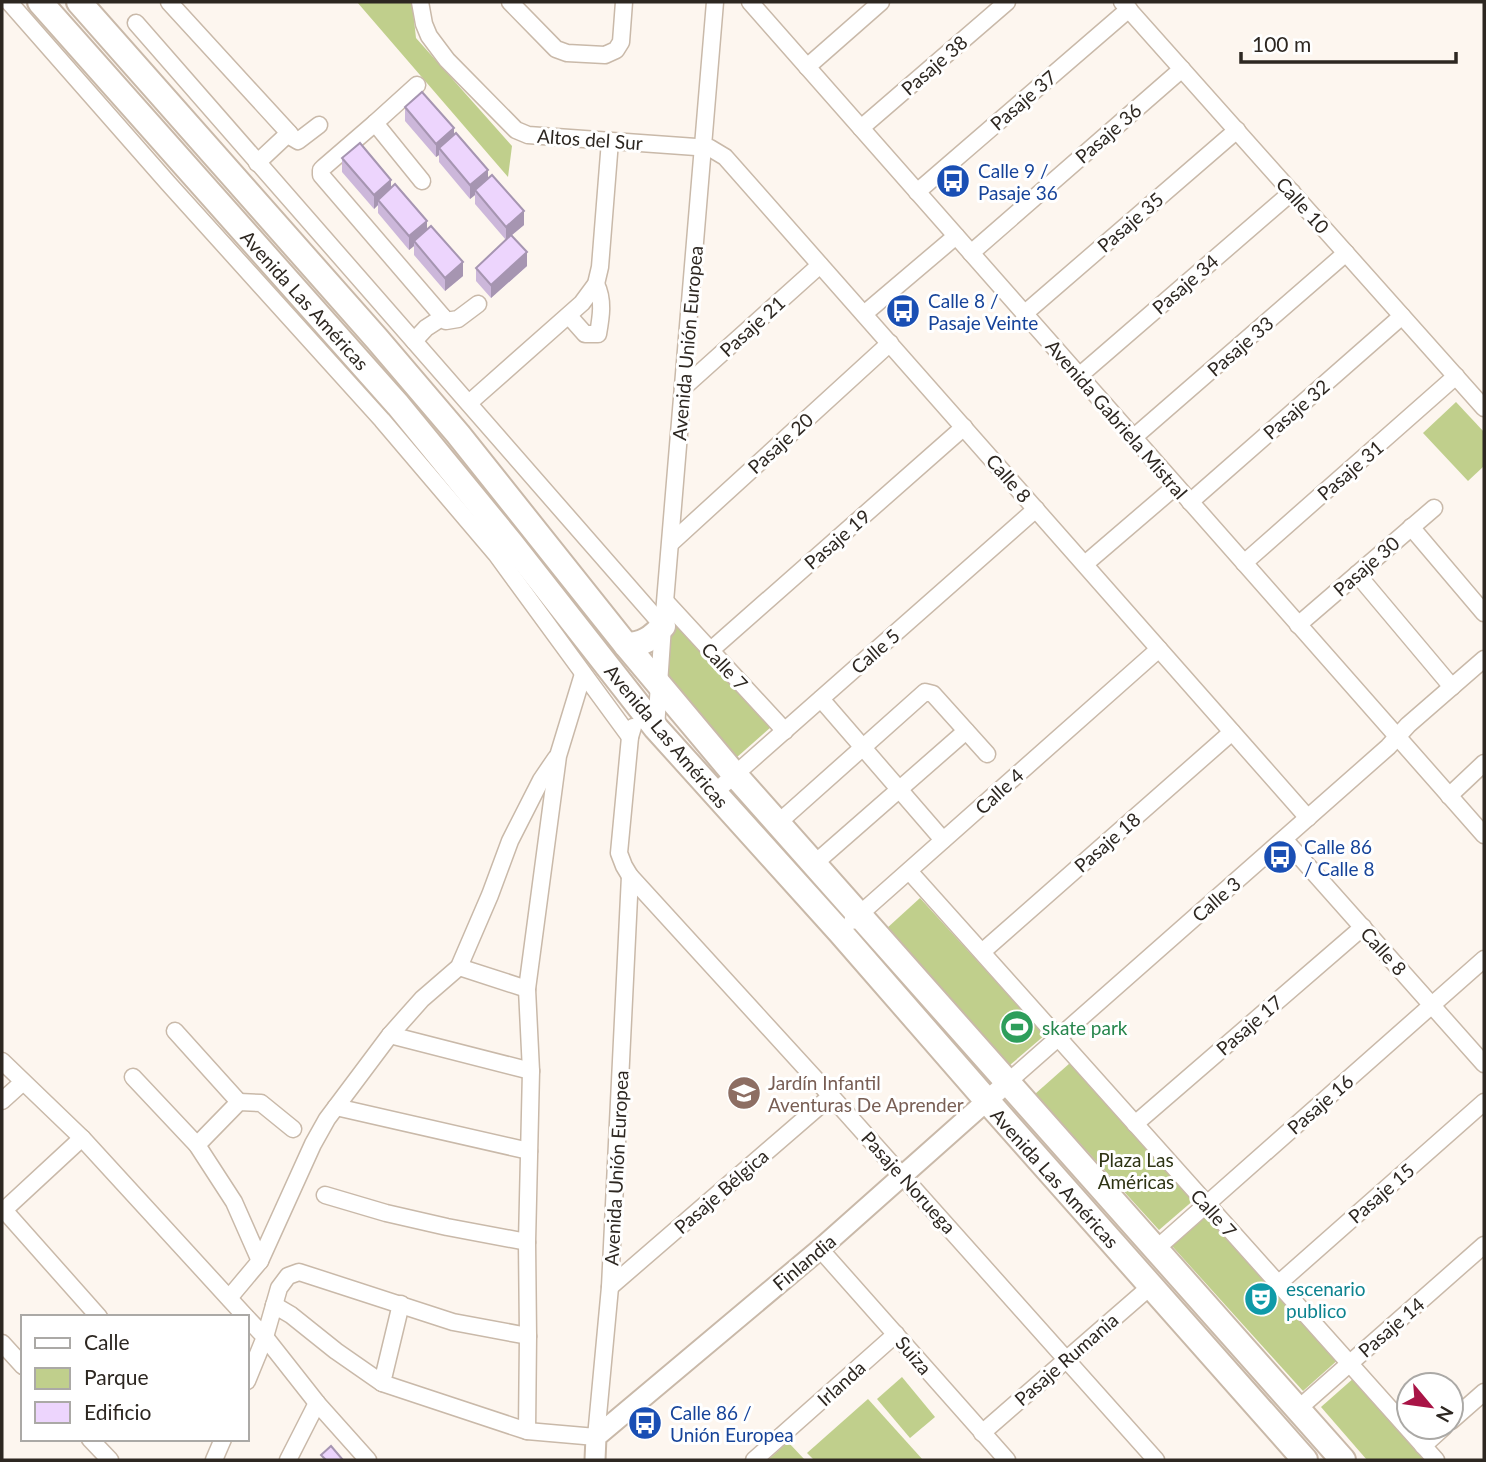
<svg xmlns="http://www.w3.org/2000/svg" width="1486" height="1462" viewBox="0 0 1486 1462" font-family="Lato,sans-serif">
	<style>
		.green { fill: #c0cf8c }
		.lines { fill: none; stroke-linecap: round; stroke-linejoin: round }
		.minor-casing { stroke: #c9b9a9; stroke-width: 19 }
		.tertiary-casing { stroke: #c9b9a9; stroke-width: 23 }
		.primary-casing { stroke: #c9b9a9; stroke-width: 28 }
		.minor { stroke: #fff; stroke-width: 16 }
		.tertiary { stroke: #fff; stroke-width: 19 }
		.primary { stroke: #fff; stroke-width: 24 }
		.wall { fill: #ccb7da }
		.shaded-wall { fill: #a695b1 }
		.building { fill: #edd5fd; stroke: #a695b1; stroke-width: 2 }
		.labels { text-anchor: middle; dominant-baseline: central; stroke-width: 6; stroke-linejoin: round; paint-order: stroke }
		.street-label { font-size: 19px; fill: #2d2721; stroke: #fff }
		.transit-label { font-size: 19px; fill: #164399; stroke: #fff; text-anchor: start }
		.leisure-label { font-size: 19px; fill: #27864d; stroke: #fff; text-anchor: start }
		.education-label { font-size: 19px; fill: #785e54; stroke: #fff; text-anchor: start }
		.park-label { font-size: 19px; fill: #2e3414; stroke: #fff }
		.culture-label { font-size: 19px; fill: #0d838f; stroke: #fff; text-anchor: start }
	</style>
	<rect width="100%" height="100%" fill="#fdf6ef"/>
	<g class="green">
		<path d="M357,2H412L416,38L512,146L508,177Z"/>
		<path d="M1456,402L1484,432V466L1468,481L1423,433Z"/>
		<path d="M670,614L771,727L736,758L667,680Z"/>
		<path d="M920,898L1045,1035L1010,1065L886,929Z"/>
		<path d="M1070,1063L1195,1199L1159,1230L1035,1094Z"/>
		<path d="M1209,1214L1340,1358L1303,1391L1172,1246Z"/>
		<path d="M902,1377L935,1417L910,1438L877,1399Z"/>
		<path d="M1355,1377L1428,1460H1367L1321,1407Z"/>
		<path d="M868,1399L923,1460H814L807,1453Z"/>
		<path d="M788,1442L805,1460H768Z"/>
	</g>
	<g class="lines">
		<g class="minor-casing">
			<g id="minor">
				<path d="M9,2L168,183L382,420L496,554L630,737"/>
				<path d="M169,2L289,133L257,163"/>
				<path d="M420,2L424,24L429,36L447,60L516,130L528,135L710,148L725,157L1308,818"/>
				<path d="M510,2L556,49L567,53L605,55L616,50L621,42L624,2"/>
				<path d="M750,2L1484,835"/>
				<path d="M1122,2L1484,408"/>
				<path d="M136,23L663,626"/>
				<path d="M807,67L881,2"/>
				<path d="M375,123L422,181"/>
				<path d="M861,128L1007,2"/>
				<path d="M289,133L293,138L298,141L319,125"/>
				<path d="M917,192L1129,9"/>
				<path d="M971,253L1182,69"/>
				<path d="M864,314L956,236"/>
				<path d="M1024,314L1237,130"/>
				<path d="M569,316L585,334H598C601,317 604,300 596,284"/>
				<path d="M443,317L446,321L458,319L478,304"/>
				<path d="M414,341L426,328L443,317L321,175V170L324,167L375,123L417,85"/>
				<path d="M1079,376L1292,192"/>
				<path d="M683,388L820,265"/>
				<path d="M469,403L582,303L596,284L600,267L610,141"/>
				<path d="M1133,438L1346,253"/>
				<path d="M1190,502L1402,316"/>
				<path d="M1411,527L1484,613"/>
				<path d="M671,543L890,343"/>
				<path d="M1244,563L1456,376"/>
				<path d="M1085,564L1176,486"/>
				<path d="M1357,574L1452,687"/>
				<path d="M666,602L785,731"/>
				<path d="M1298,625L1434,508"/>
				<path d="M711,650L964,427"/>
				<path d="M821,699L943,840"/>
				<path d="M633,727L630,737L619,853L624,866L630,876L831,1096L1156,1460"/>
				<path d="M656,728L663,626L715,2"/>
				<path d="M714,793L1036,509"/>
				<path d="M1449,796L1484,763"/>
				<path d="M778,823L925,692L933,694L987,754"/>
				<path d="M1284,839L1484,1064"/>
				<path d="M814,864L966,731"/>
				<path d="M909,871L1436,1460"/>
				<path d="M852,921L1159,649"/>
				<path d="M982,952L1232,732"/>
				<path d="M459,967L527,989"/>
				<path d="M175,1031L239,1102"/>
				<path d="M390,1035L531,1071"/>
				<path d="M2,1061L82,1138L246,1317"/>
				<path d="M133,1077L197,1145L234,1202L260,1261"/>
				<path d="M1008,1082L1388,747L1408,725L1484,659"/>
				<path d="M2,1101L23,1082"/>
				<path d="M336,1107L529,1151"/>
				<path d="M1135,1124L1363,927"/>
				<path d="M197,1145L239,1102L261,1103L293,1129"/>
				<path d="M325,1195L386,1213L447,1227L527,1242"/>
				<path d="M4,1210L99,1317"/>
				<path d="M2,1212L82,1138"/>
				<path d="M820,1249L1007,1460"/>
				<path d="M1156,1249L1484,959"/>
				<path d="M1278,1284L1484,1102"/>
				<path d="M610,1287L831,1096"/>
				<path d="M229,1298L260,1261L313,1144L327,1119L390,1035L422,999L459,967L490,895L510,841L541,780L556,758"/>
				<path d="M401,1304L382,1383L527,1431L596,1437L610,1287L630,876"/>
				<path d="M274,1305L291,1315L336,1351L382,1383"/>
				<path d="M247,1318L265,1337L317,1403L368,1460"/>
				<path d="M2,1343L23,1366"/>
				<path d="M247,1381L265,1337L279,1288L288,1276L299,1272L453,1322L528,1336"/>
				<path d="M1298,1409L1484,1245"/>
				<path d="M1451,1421L1484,1392"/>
				<path d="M527,1431L528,1336L527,1242L531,1071L527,989L558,756L583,674"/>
				<path d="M982,1433L1151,1286"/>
				<path d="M90,1439L110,1460"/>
				<path d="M1423,1446L1444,1427"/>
				<path d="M214,1460L223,1439"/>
				<path d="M288,1460L317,1403"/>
				<path d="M754,1460L896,1334"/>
			</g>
		</g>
		<g class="tertiary-casing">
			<path id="tertiary" d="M595,1460L596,1437L820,1249L1008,1082"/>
		</g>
		<g class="primary-casing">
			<g id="primary">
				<path d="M40,2L398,405L511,543L656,728L840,932L996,1111L1305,1460"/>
				<path d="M79,2L377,339L458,434L626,645L735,775L1343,1460"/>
				<path d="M626,645C643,645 652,638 663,626"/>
			</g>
		</g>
		<use href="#minor" class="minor"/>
		<use href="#tertiary" class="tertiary"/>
		<use href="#primary" class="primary"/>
	</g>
	<g class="wall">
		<path d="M405,107L454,135L524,225L512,235L527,266L491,298L476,281V268L506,240L475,204V195L470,199L439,162V155L436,157L405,121Z"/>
		<path d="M342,158L391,188L463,276L445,291L414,255V246L409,250L378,213V205L374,209L342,172Z"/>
	</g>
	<g class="shaded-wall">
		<path d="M454,128V142L439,148V155L436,157V144Z"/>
		<path d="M488,170V183L475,190V195L470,199V185Z"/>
		<path d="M391,180V193L378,200V205L374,209V195Z"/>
		<path d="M524,211V225L506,240V227Z"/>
		<path d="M427,221V234L414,241V246L409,250V236Z"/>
		<path d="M527,252V266L491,298V285Z"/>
		<path d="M463,262V276L445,291V278Z"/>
	</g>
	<g class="building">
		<path d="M422,92L454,128L436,144L405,107Z"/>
		<path d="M456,133L488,170L470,185L439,148Z"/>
		<path d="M360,143L391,180L374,195L342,158Z"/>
		<path d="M492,175L524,211L506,227L475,190Z"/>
		<path d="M395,184L427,221L409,236L378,200Z"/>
		<path d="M431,226L463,262L445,278L414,241Z"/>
		<path d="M511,235L527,252L491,285L476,268Z"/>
		<path d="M331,1446L343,1460H326L321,1455Z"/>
	</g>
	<defs>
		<g id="bus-disc" transform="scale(1.75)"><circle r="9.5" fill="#1a4fb4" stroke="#fff"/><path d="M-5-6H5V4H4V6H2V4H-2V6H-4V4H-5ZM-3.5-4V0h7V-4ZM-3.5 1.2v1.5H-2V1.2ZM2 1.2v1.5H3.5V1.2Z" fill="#fff"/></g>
		<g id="stadium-disc" transform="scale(1.75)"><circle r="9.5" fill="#2e9e5b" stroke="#fff"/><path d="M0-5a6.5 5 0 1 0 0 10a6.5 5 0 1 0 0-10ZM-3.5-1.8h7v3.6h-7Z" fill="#fff"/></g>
		<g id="school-disc" transform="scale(1.75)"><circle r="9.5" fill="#8d6e63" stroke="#fff"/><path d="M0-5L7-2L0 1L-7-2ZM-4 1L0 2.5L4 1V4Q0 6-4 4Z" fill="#fff"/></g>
		<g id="theatre-disc" transform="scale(1.75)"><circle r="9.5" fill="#0f9aa8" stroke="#fff"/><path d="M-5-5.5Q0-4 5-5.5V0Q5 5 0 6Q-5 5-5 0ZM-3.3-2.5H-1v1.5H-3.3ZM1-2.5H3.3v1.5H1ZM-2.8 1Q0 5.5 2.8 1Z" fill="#fff"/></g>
	</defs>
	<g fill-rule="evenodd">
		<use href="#bus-disc" x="953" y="181"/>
		<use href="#bus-disc" x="903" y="311"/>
		<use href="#bus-disc" x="1280" y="857"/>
		<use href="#stadium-disc" x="1017" y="1027"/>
		<use href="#school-disc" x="744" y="1093"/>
		<use href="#theatre-disc" x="1261" y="1299"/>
		<use href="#bus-disc" x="645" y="1423"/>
	</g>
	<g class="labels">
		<g class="street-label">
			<text transform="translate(934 65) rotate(-41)">Pasaje 38</text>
			<text transform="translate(1023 100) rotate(-41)">Pasaje 37</text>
			<text transform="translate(1108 133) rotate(-41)">Pasaje 36</text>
			<text transform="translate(590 139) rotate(4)">Altos del Sur</text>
			<text transform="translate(1303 205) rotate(48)">Calle 10</text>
			<text transform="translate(1130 222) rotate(-41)">Pasaje 35</text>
			<text transform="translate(1185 284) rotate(-41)">Pasaje 34</text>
			<text transform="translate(305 300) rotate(48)">Avenida Las Américas</text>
			<text transform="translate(752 326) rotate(-42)">Pasaje 21</text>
			<text transform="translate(687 343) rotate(-85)">Avenida Unión Europea</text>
			<text transform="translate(1240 346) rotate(-41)">Pasaje 33</text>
			<text transform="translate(1296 409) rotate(-41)">Pasaje 32</text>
			<text transform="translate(1117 419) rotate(49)">Avenida Gabriela Mistral</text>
			<text transform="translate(780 443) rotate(-42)">Pasaje 20</text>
			<text transform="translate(1350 470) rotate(-41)">Pasaje 31</text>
			<text transform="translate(1009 478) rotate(49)">Calle 8</text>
			<text transform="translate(837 539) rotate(-41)">Pasaje 19</text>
			<text transform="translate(1366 566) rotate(-41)">Pasaje 30</text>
			<text transform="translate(875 651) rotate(-41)">Calle 5</text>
			<text transform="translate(725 666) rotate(47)">Calle 7</text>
			<text transform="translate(667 736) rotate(50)">Avenida Las Américas</text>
			<text transform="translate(999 791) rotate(-42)">Calle 4</text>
			<text transform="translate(1107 842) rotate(-41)">Pasaje 18</text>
			<text transform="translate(1216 899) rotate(-41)">Calle 3</text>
			<text transform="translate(1384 951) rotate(48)">Calle 8</text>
			<text transform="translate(1249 1025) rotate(-41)">Pasaje 17</text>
			<text transform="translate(1320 1104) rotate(-41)">Pasaje 16</text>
			<text transform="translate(616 1168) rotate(-87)">Avenida Unión Europea</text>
			<text transform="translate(1055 1178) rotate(48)">Avenida Las Américas</text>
			<text transform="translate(909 1182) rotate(48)">Pasaje Noruega</text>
			<text transform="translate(721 1191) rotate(-41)">Pasaje Bélgica</text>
			<text transform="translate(1381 1193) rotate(-41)">Pasaje 15</text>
			<text transform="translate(1214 1213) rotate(48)">Calle 7</text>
			<text transform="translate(804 1262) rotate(-40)">Finlandia</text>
			<text transform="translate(1391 1327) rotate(-41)">Pasaje 14</text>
			<text transform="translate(914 1355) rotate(49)">Suiza</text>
			<text transform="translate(1066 1359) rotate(-41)">Pasaje Rumania</text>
			<text transform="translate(841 1383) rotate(-42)">Irlanda</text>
		</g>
		<g class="transit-label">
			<text x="978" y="170">Calle 9 /<tspan x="978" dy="22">Pasaje 36</tspan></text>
			<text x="928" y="300">Calle 8 /<tspan x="928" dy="22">Pasaje Veinte</tspan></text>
			<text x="1304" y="846">Calle 86<tspan x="1304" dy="22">/ Calle 8</tspan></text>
			<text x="670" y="1412">Calle 86 /<tspan x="670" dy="22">Unión Europea</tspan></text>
		</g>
		<g class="leisure-label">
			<text x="1042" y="1027">skate park</text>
		</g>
		<g class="education-label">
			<text x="768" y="1082">Jardín Infantil<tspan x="768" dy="22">Aventuras De Aprender</tspan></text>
		</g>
		<g class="park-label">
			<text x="1136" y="1159">Plaza Las<tspan x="1136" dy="22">Américas</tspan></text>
		</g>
		<g class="culture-label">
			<text x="1286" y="1288">escenario<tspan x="1286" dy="22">publico</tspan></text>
		</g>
	</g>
	<rect width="1486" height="1462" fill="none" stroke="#2d2721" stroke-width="7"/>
	<rect x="21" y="1315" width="228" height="126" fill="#ffffff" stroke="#aba9a6" stroke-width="2"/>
	<rect x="35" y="1338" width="35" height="10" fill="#ffffff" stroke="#aba9a6" stroke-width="2"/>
	<text x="84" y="1350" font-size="21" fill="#2d2721">Calle</text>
	<rect x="35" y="1368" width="35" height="21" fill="#c0cf8c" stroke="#aba9a6" stroke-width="2"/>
	<text x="84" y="1385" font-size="21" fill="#2d2721">Parque</text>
	<rect x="35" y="1402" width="35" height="21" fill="#edd5fd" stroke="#aba9a6" stroke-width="2"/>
	<text x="84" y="1420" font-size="21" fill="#2d2721">Edificio</text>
	<g transform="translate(1430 1406) rotate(119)"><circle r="33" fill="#ffffff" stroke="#aba9a6" stroke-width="2"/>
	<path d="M0-5L12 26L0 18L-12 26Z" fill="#a91446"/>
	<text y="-10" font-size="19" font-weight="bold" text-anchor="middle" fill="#2d2721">N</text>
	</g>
	<path d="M1241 52v10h215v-10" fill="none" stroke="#2d2721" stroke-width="3.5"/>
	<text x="1252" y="52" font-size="21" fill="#2d2721" stroke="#ffffff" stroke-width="5" paint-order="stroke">100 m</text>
</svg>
